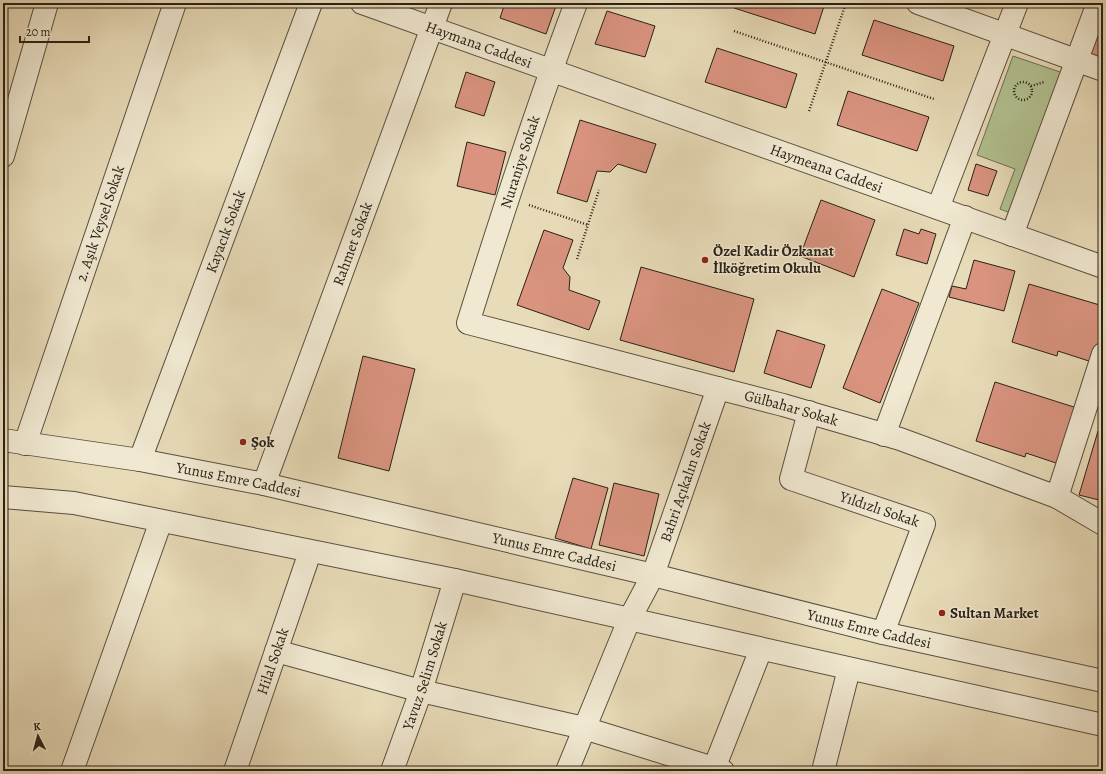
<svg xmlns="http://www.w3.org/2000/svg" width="1106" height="774" viewBox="0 0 1106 774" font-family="Alegreya,serif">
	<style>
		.green { fill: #b3c191; stroke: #6e7154 }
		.building { fill: #d9937f; stroke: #292117 }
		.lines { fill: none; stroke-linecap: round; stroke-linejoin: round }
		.minor-casing { stroke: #59503f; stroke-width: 24 }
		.path { stroke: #292117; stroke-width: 2.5; stroke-dasharray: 1 2; stroke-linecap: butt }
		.minor { stroke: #f0e8d1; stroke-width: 22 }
		.poi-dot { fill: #8f2418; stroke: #f0e8d1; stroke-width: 1.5 }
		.labels { text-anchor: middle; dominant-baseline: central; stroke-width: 3; stroke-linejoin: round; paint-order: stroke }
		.street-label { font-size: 15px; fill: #292117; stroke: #f0e8d1 }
		.poi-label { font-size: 15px; font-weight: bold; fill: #292117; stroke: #f0e8d1; text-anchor: start }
	</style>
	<rect width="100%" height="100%" fill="#e8dbb8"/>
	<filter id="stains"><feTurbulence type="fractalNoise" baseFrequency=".005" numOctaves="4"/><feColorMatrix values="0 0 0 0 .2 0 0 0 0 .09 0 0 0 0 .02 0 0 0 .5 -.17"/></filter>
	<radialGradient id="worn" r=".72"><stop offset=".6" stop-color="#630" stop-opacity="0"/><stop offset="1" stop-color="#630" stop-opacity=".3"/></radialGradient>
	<path class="green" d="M1013,56L1063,73L1013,214L1000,209L1015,169L977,155Z"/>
	<g class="building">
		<path d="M505,3H557L546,34L500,18Z"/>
		<path d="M736,3H825L815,34L734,8Z"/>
		<path d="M1103,6V63L1085,56Z"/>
		<path d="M607,11L655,26L645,57L595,44Z"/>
		<path d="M874,20L954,46L943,81L862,55Z"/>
		<path d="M717,48L797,74L786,108L705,82Z"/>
		<path d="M466,72L495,82L484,116L455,107Z"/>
		<path d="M848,91L929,117L917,151L837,125Z"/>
		<path d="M580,120L656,144L646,173L618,164L610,172L597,171L587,202L557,193Z"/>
		<path d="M467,142L506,152L495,195L457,186Z"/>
		<path d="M976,164L997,171L988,196L968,190Z"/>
		<path d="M821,200L875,220L854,277L800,256Z"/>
		<path d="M904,229L919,234L921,229L936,234L927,264L896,255Z"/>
		<path d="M544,230L573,240L563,268L570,277L569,290L600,301L589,330L517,305Z"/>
		<path d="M974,260L1015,271L1004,311L949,297L952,286L966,289Z"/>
		<path d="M641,267L754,299L734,372L620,340Z"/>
		<path d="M1029,284L1103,306V335L1095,363L1058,351L1057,356L1012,342Z"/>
		<path d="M882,289L919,303L880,403L843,388Z"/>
		<path d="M777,330L825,345L811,388L764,373Z"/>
		<path d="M363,356L415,369L389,471L338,458Z"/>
		<path d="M995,382L1077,408L1059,464L1026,453L1025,457L976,441Z"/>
		<path d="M1098,431L1103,433V501L1079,495Z"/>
		<path d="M573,478L608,488L591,549L555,538Z"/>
		<path d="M614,483L659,494L644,556L599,545Z"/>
	</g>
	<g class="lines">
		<g class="minor-casing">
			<g id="minor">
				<path id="s1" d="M362,3L1103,267"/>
				<path id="s2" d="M576,3C536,109 502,215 468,323L783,405L900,439L1057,497L1103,524"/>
				<path d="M918,3L1103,70"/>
				<path d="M3,156L47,3"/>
				<path d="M938,208L1017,3"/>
				<path d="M1012,235L1098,3"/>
				<path id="s3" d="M809,412L791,479L924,524L883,633"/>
				<path d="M884,435L965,217"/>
				<path id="s4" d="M3,440L140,460L264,484L653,575L883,633L1103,681"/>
				<path id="s5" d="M25,444L175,3"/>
				<path id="s6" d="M140,460L311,3"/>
				<path id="s7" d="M264,484L441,3"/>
				<path d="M3,497L74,503L455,580L1103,725"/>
				<path d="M1057,497L1103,354"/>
				<path d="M276,651L421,691L584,728L723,771"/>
				<path d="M72,771L161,521"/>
				<path id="s8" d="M235,771L310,552"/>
				<path id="s9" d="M392,771L421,691L455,580"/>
				<path id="s10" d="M567,771L629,620L653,575L718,388"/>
				<path d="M713,771L761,649"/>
				<path d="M823,771L849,669"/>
			</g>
		</g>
		<g class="path">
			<path d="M734,31L934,99"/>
			<circle cx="1023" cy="91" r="9"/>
			<path d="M1031,86L1044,82"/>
			<path d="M809,111L846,3"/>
			<path d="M529,205L588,225"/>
			<path d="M577,259L599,190"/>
		</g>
		<use href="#minor" class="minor"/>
	</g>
	<g class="poi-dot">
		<circle cx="705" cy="260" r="4"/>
		<circle cx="243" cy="442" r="4"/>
		<circle cx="942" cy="613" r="4"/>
	</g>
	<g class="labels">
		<g class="street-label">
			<text stroke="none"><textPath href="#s1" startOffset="124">Haymana Caddesi</textPath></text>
			<text transform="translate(520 162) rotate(-72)">Nuraniye Sokak</text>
			<text stroke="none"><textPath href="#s1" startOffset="493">Haymeana Caddesi</textPath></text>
			<text stroke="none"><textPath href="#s5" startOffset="233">2. Aşık Veysel Sokak</textPath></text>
			<text stroke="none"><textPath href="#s6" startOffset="244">Kayacık Sokak</textPath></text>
			<text stroke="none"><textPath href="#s7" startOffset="256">Rahmet Sokak</textPath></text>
			<text stroke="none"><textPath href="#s2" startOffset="672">Gülbahar Sokak</textPath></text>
			<text stroke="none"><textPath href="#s4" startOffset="239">Yunus Emre Caddesi</textPath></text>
			<text stroke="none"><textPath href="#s10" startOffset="313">Bahri Açıkalın Sokak</textPath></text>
			<text stroke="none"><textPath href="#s3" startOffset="163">Yıldızlı Sokak</textPath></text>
			<text stroke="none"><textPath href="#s4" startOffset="563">Yunus Emre Caddesi</textPath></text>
			<text stroke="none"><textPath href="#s4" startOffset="887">Yunus Emre Caddesi</textPath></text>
			<text stroke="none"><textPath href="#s8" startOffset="116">Hilal Sokak</textPath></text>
			<text stroke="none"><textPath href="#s9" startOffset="101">Yavuz Selim Sokak</textPath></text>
		</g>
		<g class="poi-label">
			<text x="713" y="251">Özel Kadir Özkanat<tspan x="713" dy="17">İlköğretim Okulu</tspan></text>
			<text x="251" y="442">Şok</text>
			<text x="950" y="613">Sultan Market</text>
		</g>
	</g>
	<rect width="1106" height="774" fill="none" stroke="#e8dbb8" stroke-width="16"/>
	<rect x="4" y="4" width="1098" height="766" fill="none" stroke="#292117" stroke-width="2"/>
	<rect x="8" y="8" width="1090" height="758" fill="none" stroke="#292117"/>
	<g transform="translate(38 736) rotate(354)" stroke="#f0e8d1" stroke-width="3" paint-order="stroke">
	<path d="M0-3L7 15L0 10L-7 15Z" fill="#292117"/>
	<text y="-6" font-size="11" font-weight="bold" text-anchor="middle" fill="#292117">K</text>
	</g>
	<path d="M20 36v6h69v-6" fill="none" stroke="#292117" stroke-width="2"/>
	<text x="26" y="36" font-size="12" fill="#292117" stroke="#f0e8d1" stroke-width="3" paint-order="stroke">20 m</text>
	<rect width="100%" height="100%" filter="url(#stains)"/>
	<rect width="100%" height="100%" fill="url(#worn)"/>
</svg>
